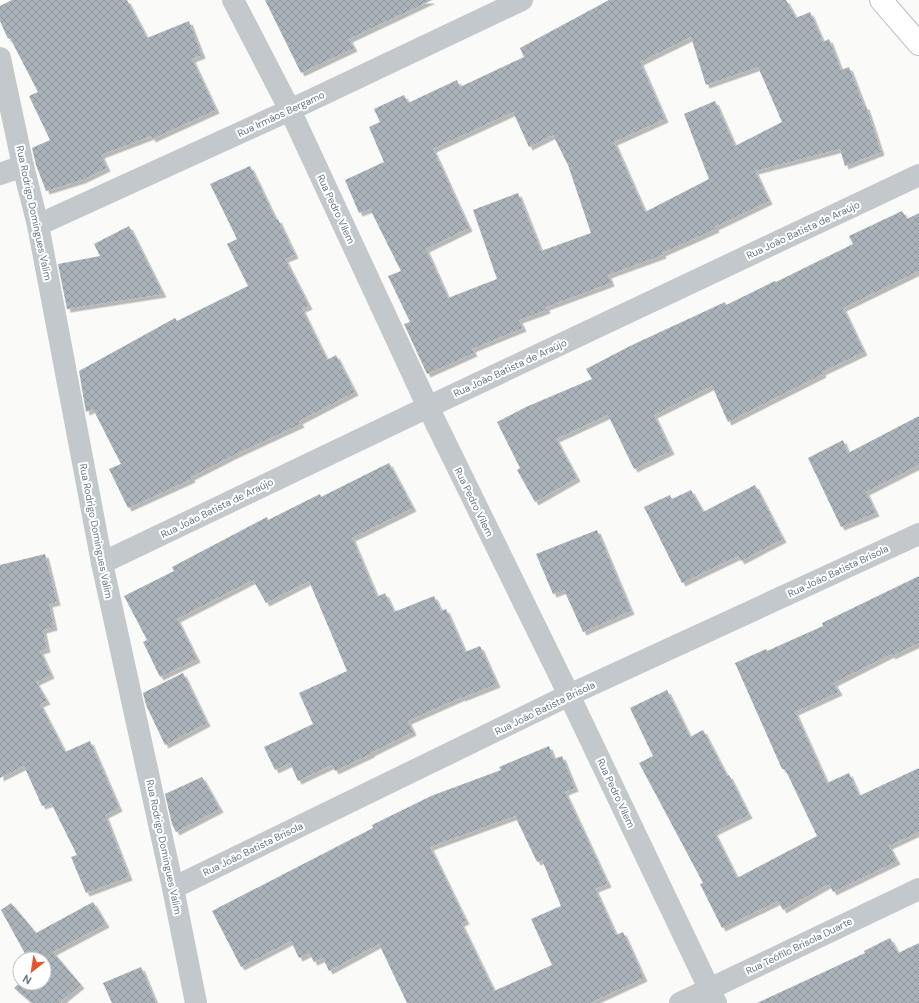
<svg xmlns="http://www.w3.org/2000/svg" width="919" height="1003" viewBox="0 0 919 1003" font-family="'DM Sans',sans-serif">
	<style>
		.building { fill: url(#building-cross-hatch); fill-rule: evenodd; filter: url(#shadow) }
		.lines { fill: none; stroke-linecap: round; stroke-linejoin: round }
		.secondary-casing { stroke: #b3babf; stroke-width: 24 }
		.street { stroke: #c3c8cc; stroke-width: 22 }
		.secondary { stroke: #fff; stroke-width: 22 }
		.labels { text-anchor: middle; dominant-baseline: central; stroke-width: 4; stroke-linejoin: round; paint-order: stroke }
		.street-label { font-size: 10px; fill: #657683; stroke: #fff }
	</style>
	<defs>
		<pattern id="building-cross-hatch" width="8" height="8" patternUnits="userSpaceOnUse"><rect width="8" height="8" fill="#aab3b9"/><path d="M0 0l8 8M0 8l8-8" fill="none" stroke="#8e969c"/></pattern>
		<filter id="shadow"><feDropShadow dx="3.5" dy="3.5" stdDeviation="0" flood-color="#0004"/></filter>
	</defs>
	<rect width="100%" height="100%" fill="#fafaf8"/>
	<g class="building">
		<path d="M12,0H127L147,38L189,21L202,55L192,59L216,110L152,139L151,136L101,155L107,168L82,180L46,191L36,165L32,148L50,140L29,96L38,92L10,38L8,39L0,21V6Z"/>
		<path d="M265,0H432L349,39L354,48L301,73Z"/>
		<path d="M609,0H786L796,18L810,12L823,42L829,39L841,70L849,67L864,106H866L881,152L845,166L840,149L755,171L769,201L715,227L716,229L662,253L663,255L608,275L611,283L546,307L547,310L519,320L523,328L472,349L474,353L427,374L404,324L410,322L388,276L401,271L370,209L359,213L345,180L384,162L369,127L380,122L374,109L404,95L408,103L457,80L460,87L524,57L520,48ZM691,37L706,85L758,67L782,122L735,146L715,101L684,114L709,179L645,212L614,142L665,119L640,62ZM513,112L529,147L553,135L568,165L591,233L541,251L518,193L473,210L497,279L448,298L426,249L469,228L433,149Z"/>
		<path d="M250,166L276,220L278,219L295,255L285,259L309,306L302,309L327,360L336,355L355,392L299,421L301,424L232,456L191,477L192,479L128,508L109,469L121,464L93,409L86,412L79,371L175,318L177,321L248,286L227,244L237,239L210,184Z"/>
		<path d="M902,211L907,219L919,213V271L843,308L864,352L822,372L823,374L728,422L712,386L654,415L671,451L634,469L608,415L556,439L577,478L535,502L517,470L520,468L497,422L526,407L592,379L586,369L630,346L725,302L726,305L775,281L776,282L853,244L849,236Z"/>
		<path d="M129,226L163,294L67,309L58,264L100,256L94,244Z"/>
		<path d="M919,416V465L866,492L876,513L841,527L808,458L843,440L848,453Z"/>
		<path d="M389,463L413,508L352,538L377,597L385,593L394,612L434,596L441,611L446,609L465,652L480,646L497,684L462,698V697L408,721L413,732L371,753V754L335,771L332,765L298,781L290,763L275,770L264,747L313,724L299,693L347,671L309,581L266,603L253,580L177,619L197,659L160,677L143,642L147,640L124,596L174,571L172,567L267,517L268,520L320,494L321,497Z"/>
		<path d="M755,485L783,539L741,561L738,556L682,583L644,507L670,495L672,499L691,490L703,512Z"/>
		<path d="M597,530L631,611L583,632L564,590L553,594L536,554Z"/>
		<path d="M45,554L57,602L49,604L54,627L43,630L47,649L40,651L51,675L36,682L47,701L40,704L65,752L90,741L119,808L105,815L129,877L86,893L71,857L77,855L51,803L42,806L24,766L0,778V565Z"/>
		<path d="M919,576V643L892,656L891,654L834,683L839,692L795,712L827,783L849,773L859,796L919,768V832L889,846L897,861L833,892L829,884L783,910L778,901L722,928L700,884L703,883L639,763L653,756L630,708L667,690L690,737L703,730L727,776L729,775L749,815L714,832L737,878L817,836L785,769H782L735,663L766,649L767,651L823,626L822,623Z"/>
		<path d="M183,673L207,723L165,745L146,705L143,693Z"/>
		<path d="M549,746L554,759L562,756L575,788L565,792L608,884L595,889L616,935L623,932L644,978L590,1003H407L379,944L329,971L323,958L314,962L309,953L299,958L291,941L241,967L212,911L373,828L372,825L431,796L501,770L499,767ZM515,816L537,862L542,860L561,906L531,919L552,965L494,991L461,923L466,921L430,847Z"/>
		<path d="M202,777L220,809L176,832L172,824L165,794Z"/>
		<path d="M93,902L106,924L53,952L81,985L59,1003H32L14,988L20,983H44V959H28L1,910L11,903L36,933Z"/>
		<path d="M890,938L898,953L919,943V1003H757L865,953L864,951Z"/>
		<path d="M141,967L156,1003H112L103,983Z"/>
	</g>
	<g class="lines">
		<g class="secondary-casing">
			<path id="secondary" d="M881,0L919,44"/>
		</g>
		<g class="street">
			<path d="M233,0L290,110L428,407L569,695L716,1003"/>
			<path d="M0,58L23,166L38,225L102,563L173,888L196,1003"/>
			<path d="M0,174L23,166"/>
			<path d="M38,225L290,110L522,0"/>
			<path d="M102,563L428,407L919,175"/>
			<path d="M173,888L569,695L919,534"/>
			<path d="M680,1003L919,889"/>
		</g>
		<use href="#secondary" class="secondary"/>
	</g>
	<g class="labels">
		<g class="street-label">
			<text transform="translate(281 114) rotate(-25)">Rua Irmãos Bergamo</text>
			<text transform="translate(336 209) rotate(65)">Rua Pedro Vilem</text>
			<text transform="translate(34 213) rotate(78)">Rua Rodrigo Domingues Valim</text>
			<text transform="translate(803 230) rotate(-25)">Rua João Batista de Araújo</text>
			<text transform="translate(510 368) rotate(-25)">Rua João Batista de Araújo</text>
			<text transform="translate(474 502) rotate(64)">Rua Pedro Vilem</text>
			<text transform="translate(217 508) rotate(-26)">Rua João Batista de Araújo</text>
			<text transform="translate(96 531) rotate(79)">Rua Rodrigo Domingues Valim</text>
			<text transform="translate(838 571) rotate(-25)">Rua João Batista Brisola</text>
			<text transform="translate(545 708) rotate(-26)">Rua João Batista Brisola</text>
			<text transform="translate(616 793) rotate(65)">Rua Pedro Vilem</text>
			<text transform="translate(164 847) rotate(78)">Rua Rodrigo Domingues Valim</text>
			<text transform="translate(253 849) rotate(-26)">Rua João Batista Brisola</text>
			<text transform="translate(799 946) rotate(-26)">Rua Teófilo Brisola Duarte</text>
		</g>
	</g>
	<g transform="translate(32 971) rotate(210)"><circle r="19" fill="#ffffff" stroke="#c1c8cd"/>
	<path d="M0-3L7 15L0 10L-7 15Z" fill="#e4572e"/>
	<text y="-6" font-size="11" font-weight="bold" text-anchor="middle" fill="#657683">N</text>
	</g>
</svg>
